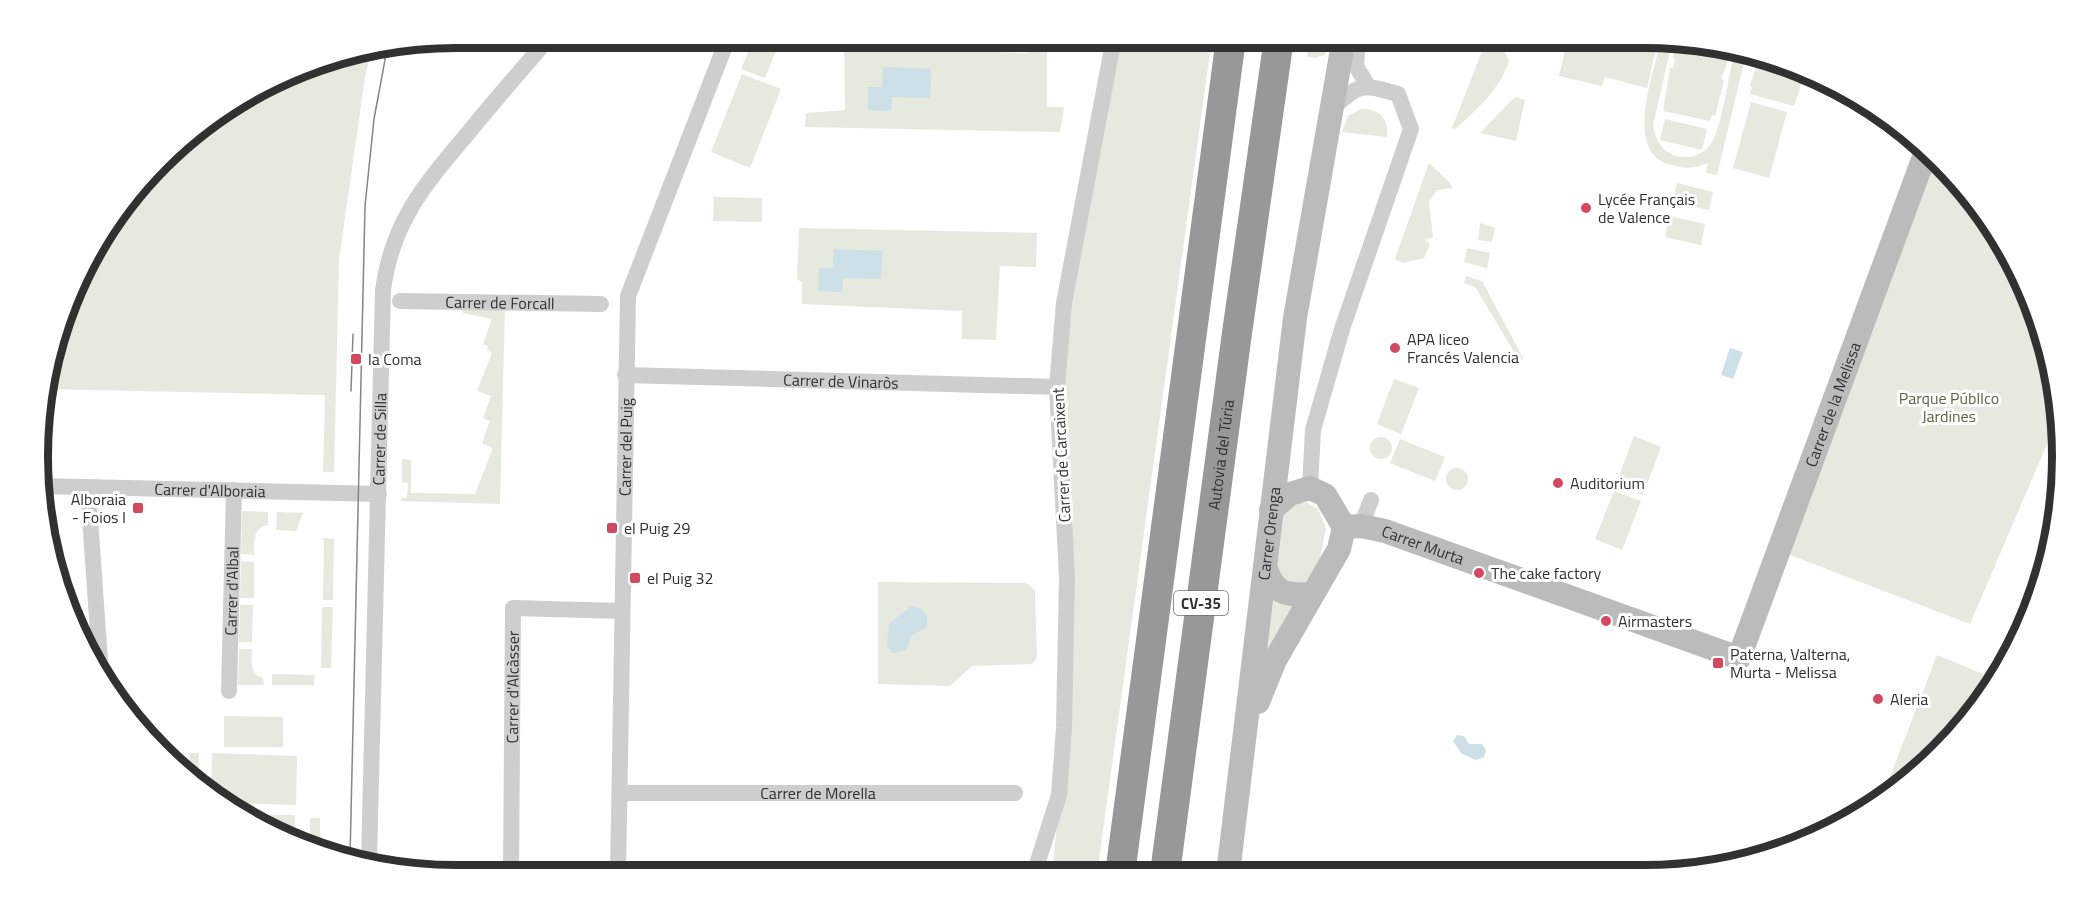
<svg xmlns="http://www.w3.org/2000/svg" width="2100" height="913" viewBox="0 0 2100 913" font-family="'Titillium Web',sans-serif">
	<style>
		.green { fill: #e5e9de }
		.water { fill: #cde0e8 }
		.lines { fill: none; stroke-linecap: round; stroke-linejoin: round }
		.street { stroke: #cecece; stroke-width: 16 }
		.secondary { stroke: #bbb; stroke-width: 24 }
		.highway { stroke: #989898; stroke-width: 30 }
		.tram { stroke: #868686; stroke-width: 1.5 }
		.poi-dot { fill: #d3495f; stroke: #fff; stroke-width: 2 }
		.labels { text-anchor: middle; dominant-baseline: central; stroke-width: 6; stroke-linejoin: round; paint-order: stroke }
		.shield { fill: #fff; stroke: #6f6f6f; stroke-width: 1.5 }
		.shield-label { font-size: 15px; font-weight: bold; fill: #313131 }
		.poi-label { font-size: 16px; fill: #313131; stroke: #fff; text-anchor: start }
		.street-label { font-size: 16px; fill: #313131; stroke: #fff }
		.park-label { font-size: 16px; fill: #586943; stroke: #fff }
		.rim { fill: none; stroke: #313131; stroke-width: 8 }
	</style>
	<rect width="100%" height="100%" fill="#fff"/>
	<g class="green">
		<path d="M754,38H781L765,78L741,69Z"/>
		<path d="M844,38H863V48L1027,53L1028,38H1047V107H1064L1060,132L805,127L806,113L845,110Z"/>
		<path d="M1112,38H1212L1097,874H1052L1063,763L1055,395Z"/>
		<path d="M1304,38H1329L1325,55L1315,58L1308,57Z"/>
		<path d="M1568,38L1658,40L1647,88L1605,77L1602,86L1559,76Z"/>
		<path d="M1661,40L1672,42L1653,125C1656,140 1661,151 1676,156C1690,160 1705,154 1712,142C1721,129 1730,71 1734,53L1746,54L1717,175L1706,173L1708,163C1694,169 1683,169 1668,164C1624,150 1654,72 1661,40Z"/>
		<path d="M1676,43L1731,52L1721,79L1724,80L1715,116L1712,115L1710,121L1663,111L1670,68H1673L1675,59L1673,58Z"/>
		<path d="M1490,46L1503,48L1509,61C1500,90 1477,109 1455,129L1452,128L1481,54Z"/>
		<path d="M371,52L365,77L339,259L334,472H323L325,395L44,389L45,375L93,247L180,141L247,93L321,60Z"/>
		<path d="M1759,57L1779,60L1805,72L1794,106L1750,94L1752,87L1750,86Z"/>
		<path d="M742,74L781,89L750,168L711,152Z"/>
		<path d="M1515,97L1525,100L1516,141L1480,133Z"/>
		<path d="M1751,102L1787,112L1769,178L1733,168Z"/>
		<path d="M1361,109C1379,108 1389,119 1387,137L1342,132L1348,116Z"/>
		<path d="M1665,119L1707,129L1702,150L1660,140Z"/>
		<path d="M1429,163L1449,182L1453,188L1437,190L1429,202L1433,237L1425,240L1430,244L1424,258L1403,263L1395,259Z"/>
		<path d="M1931,167L1950,174L1976,202L2019,271L2048,348L2059,416L1970,624L1780,551Z"/>
		<path d="M1677,183L1713,192L1709,210L1672,202Z"/>
		<path d="M714,197L762,198V222L713,221Z"/>
		<path d="M1669,216L1705,224L1701,245L1665,237Z"/>
		<path d="M1480,223L1495,228L1492,242L1478,240Z"/>
		<path d="M799,228L1037,233L1036,267L1000,266L996,340L962,339V311L802,304V282L797,279Z"/>
		<path d="M1467,248L1490,253L1487,268L1464,262Z"/>
		<path d="M1466,276L1482,281L1523,358L1520,362L1476,288L1464,283Z"/>
		<path d="M505,307L500,504L401,501V498H407L408,483L402,482V459L411,460V493L475,494L493,448L482,443L490,421L483,418L491,396L477,391L492,353L487,350L488,346L483,344L492,319L463,313L462,309Z"/>
		<path d="M1394,379L1419,388L1401,434L1377,424Z"/>
		<path d="M1634,436L1661,447L1643,495L1616,484Z"/>
		<circle cx="1381" cy="448" r="11"/>
		<path d="M1400,439L1445,457L1435,481L1390,463Z"/>
		<circle cx="1457" cy="479" r="11"/>
		<path d="M1614,491L1641,501L1622,550L1595,539Z"/>
		<path d="M1300,503H1307L1318,509L1326,528L1316,579L1300,590L1272,572L1279,519L1286,509Z"/>
		<path d="M242,511L268,512V525C252,528 254,542 254,555L241,554Z"/>
		<path d="M277,512L303,513L296,531L276,530Z"/>
		<path d="M324,538L334,539L333,600H323Z"/>
		<path d="M241,561L254,562V598H240Z"/>
		<path d="M878,582L1026,583L1035,590L1037,658L1032,664L972,666L950,686L878,684Z"/>
		<path d="M1270,595L1294,603L1258,687Z"/>
		<path d="M240,605H253L252,642H239Z"/>
		<path d="M322,607H333L331,668H321Z"/>
		<path d="M239,649H252C252,661 249,674 263,678L264,685H238Z"/>
		<path d="M1937,655L1983,674L1988,693L1920,772L1883,795Z"/>
		<path d="M272,674L315,675L314,685H272Z"/>
		<path d="M224,716L283,717V747H224Z"/>
		<path d="M189,753H199L198,785L188,777Z"/>
		<path d="M212,753L297,756L296,805L224,803L211,794Z"/>
		<path d="M239,814L295,815V841Z"/>
		<path d="M310,818H320V852L310,848Z"/>
	</g>
	<g class="water">
		<path d="M883,67L931,69L930,98L892,97L891,111L868,110V87H882Z"/>
		<path d="M834,249L882,251L881,279L843,278L842,292L818,291L819,268H833Z"/>
		<path d="M1730,348L1743,352L1733,379L1721,375Z"/>
		<path d="M911,606L920,608L927,615V627L912,635L906,650L893,653L887,645L889,624Z"/>
		<path d="M1457,735L1464,736L1469,744H1482L1486,750L1484,757L1476,760L1462,754L1453,741Z"/>
	</g>
	<g class="lines">
		<g class="street">
			<path d="M1358,38L1356,66L1368,86"/>
			<path id="s1" d="M400,301L601,304"/>
			<path id="s2" d="M625,375L1057,387"/>
			<path id="s3" d="M40,486L379,494"/>
			<path d="M1310,488L1313,430L1342,329L1411,129L1398,94C1359,83 1361,84 1331,109"/>
			<path d="M89,504L101,675"/>
			<path d="M1361,526L1371,500"/>
			<path id="s4" d="M229,691L234,490"/>
			<path id="s5" d="M620,793H1015"/>
			<path id="s6" d="M369,861L383,290C392,221 426,183 469,132C495,100 522,69 549,38"/>
			<path d="M1034,874L1059,795L1064,728L1067,577L1057,387L1064,303L1114,38"/>
			<path id="s7" d="M511,875L513,608L621,611"/>
			<path id="s8" d="M618,875L628,296L728,38"/>
		</g>
		<g class="secondary">
			<path d="M1271,510L1290,494L1310,488L1325,495L1344,527"/>
			<path id="s9" d="M1344,527L1361,526L1385,531L1739,658L1927,149"/>
			<path d="M1265,566C1273,593 1285,596 1311,594"/>
			<path d="M1258,702L1275,660L1339,549L1344,527"/>
			<path id="s10" d="M1228,873L1295,318L1344,38"/>
		</g>
		<g class="highway">
			<path id="s11" d="M1165,873L1237,333L1279,38"/>
			<path d="M1120,874L1231,38"/>
		</g>
		<g class="tram">
			<path d="M351,391L353,334"/>
			<path d="M350,858L365,206L374,119L387,49"/>
		</g>
	</g>
	<g class="poi-dot">
		<circle cx="1586" cy="208" r="6"/>
		<circle cx="1395" cy="348" r="6"/>
		<rect x="350" y="353" width="12" height="12" rx="3"/>
		<circle cx="1558" cy="483" r="6"/>
		<rect x="132" y="502" width="12" height="12" rx="3"/>
		<rect x="606" y="522" width="12" height="12" rx="3"/>
		<circle cx="1479" cy="573" r="6"/>
		<rect x="629" y="572" width="12" height="12" rx="3"/>
		<circle cx="1606" cy="621" r="6"/>
		<rect x="1712" y="657" width="12" height="12" rx="3"/>
		<circle cx="1878" cy="699" r="6"/>
	</g>
	<g class="labels">
		<rect class="shield" x="1174" y="591" width="54" height="24" rx="4.5"/>
		<g class="shield-label">
			<text x="1201" y="603">CV-35</text>
		</g>
		<g class="poi-label">
			<text x="1598" y="199">Lycée Français<tspan x="1598" dy="18">de Valence</tspan></text>
			<text x="1407" y="339">APA liceo<tspan x="1407" dy="18">Francés Valencia</tspan></text>
			<text x="368" y="359">la Coma</text>
			<text x="1570" y="483">Auditorium</text>
			<text x="126" y="499" text-anchor="end">Alboraia<tspan x="126" dy="18">- Foios I</tspan></text>
			<text x="624" y="528">el Puig 29</text>
			<text x="1491" y="573">The cake factory</text>
			<text x="647" y="578">el Puig 32</text>
			<text x="1618" y="621">Airmasters</text>
			<text x="1730" y="654">Paterna, Valterna,<tspan x="1730" dy="18">Murta - Melissa</tspan></text>
			<text x="1890" y="699">Aleria</text>
		</g>
		<g class="street-label">
			<text stroke="none"><textPath href="#s1" startOffset="100">Carrer de Forcall</textPath></text>
			<text stroke="none"><textPath href="#s2" startOffset="216">Carrer de Vinaròs</textPath></text>
			<text stroke="none"><textPath href="#s9" startOffset="688">Carrer de la Melissa</textPath></text>
			<text stroke="none"><textPath href="#s6" startOffset="422">Carrer de Silla</textPath></text>
			<text stroke="none"><textPath href="#s8" startOffset="428">Carrer del Puig</textPath></text>
			<text transform="translate(1061 455) rotate(-93)">Carrer de Carcaixent</text>
			<text stroke="none"><textPath href="#s11" startOffset="422">Autovia del Túria</textPath></text>
			<text stroke="none"><textPath href="#s3" startOffset="170">Carrer d'Alboraia</textPath></text>
			<text stroke="none"><textPath href="#s10" startOffset="342">Carrer Orenga</textPath></text>
			<text stroke="none"><textPath href="#s9" startOffset="82">Carrer Murta</textPath></text>
			<text stroke="none"><textPath href="#s4" startOffset="100">Carrer d'Albal</textPath></text>
			<text stroke="none"><textPath href="#s7" startOffset="188">Carrer d'Alcàsser</textPath></text>
			<text stroke="none"><textPath href="#s5" startOffset="198">Carrer de Morella</textPath></text>
		</g>
		<g class="park-label">
			<text x="1949" y="398">Parque PúblIco<tspan x="1949" dy="18">Jardines</tspan></text>
		</g>
	</g>
	<path d="M0 0H2100V913H0ZM456 48H1644A408 408 0 0 1 2052 456V457A408 408 0 0 1 1644 865H456A408 408 0 0 1 48 457V456A408 408 0 0 1 456 48Z" fill="#fff" fill-rule="evenodd"/>
	<path class="rim" d="M456 48H1644A408 408 0 0 1 2052 456V457A408 408 0 0 1 1644 865H456A408 408 0 0 1 48 457V456A408 408 0 0 1 456 48Z"/>
</svg>
